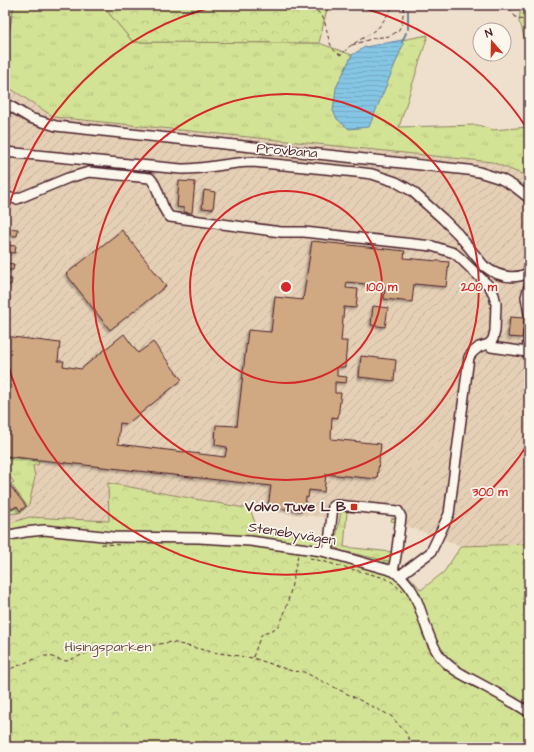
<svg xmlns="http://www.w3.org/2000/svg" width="534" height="752" viewBox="0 0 534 752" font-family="'Architects Daughter',sans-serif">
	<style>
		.industrial { fill: url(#industrial-furrows) }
		.grass { fill: url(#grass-tufts); stroke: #8e8160 }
		.forest { fill: url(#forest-crowns); stroke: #8e8160 }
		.garden { fill: url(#garden-dots); stroke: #8e8160 }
		.water { fill: url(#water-rules); stroke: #6d839b }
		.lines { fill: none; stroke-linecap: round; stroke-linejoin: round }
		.stream { stroke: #6d839b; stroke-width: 2 }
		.building { fill: #d0a982; stroke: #4a1f2b; filter: url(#shadow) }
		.minor-casing { stroke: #4a1f2b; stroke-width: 12 }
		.path { stroke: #4a1f2b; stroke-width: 1; stroke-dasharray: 4 3; stroke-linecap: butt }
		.minor { stroke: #fbf7ec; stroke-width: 9 }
		.ring { fill: none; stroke: #d62828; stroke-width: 2 }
		.poi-dot { fill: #c8321e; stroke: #fbf7ec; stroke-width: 1.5 }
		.labels { text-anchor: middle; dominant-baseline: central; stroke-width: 3.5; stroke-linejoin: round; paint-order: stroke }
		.street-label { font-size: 14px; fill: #4a1f2b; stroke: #fbf7ec }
		.poi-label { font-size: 14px; font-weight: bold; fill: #4a1f2b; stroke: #fbf7ec; text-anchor: end }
		.park-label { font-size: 14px; fill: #6c5046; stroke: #fbf7ec }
		.centre { fill: #d62828; stroke: #fbf7ec; stroke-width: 2 }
		.ring-label { font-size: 12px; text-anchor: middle; font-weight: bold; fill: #d62828; stroke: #fbf7ec; stroke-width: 3.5; stroke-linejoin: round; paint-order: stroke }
	</style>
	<defs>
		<pattern id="industrial-furrows" width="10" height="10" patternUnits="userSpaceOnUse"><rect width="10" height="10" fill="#e5d0b6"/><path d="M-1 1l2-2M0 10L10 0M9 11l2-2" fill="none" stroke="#c6b29d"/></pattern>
		<pattern id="grass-tufts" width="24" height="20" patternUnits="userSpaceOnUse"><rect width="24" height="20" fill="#d3e396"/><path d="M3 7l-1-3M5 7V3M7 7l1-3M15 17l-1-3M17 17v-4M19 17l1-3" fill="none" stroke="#b7c281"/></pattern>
		<pattern id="forest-crowns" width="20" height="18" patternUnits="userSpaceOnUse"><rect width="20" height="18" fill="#d3e396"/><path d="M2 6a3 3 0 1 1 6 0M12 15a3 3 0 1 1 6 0" fill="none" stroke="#b7c281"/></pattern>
		<pattern id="garden-dots" width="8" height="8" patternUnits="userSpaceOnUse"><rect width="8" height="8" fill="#d3e396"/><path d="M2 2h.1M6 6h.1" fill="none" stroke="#b7c281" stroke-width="1.8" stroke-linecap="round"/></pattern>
		<pattern id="water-rules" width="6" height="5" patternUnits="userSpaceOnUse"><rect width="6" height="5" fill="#85c6e5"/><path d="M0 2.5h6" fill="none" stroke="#74aac5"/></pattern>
		<filter id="shadow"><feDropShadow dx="-2" dy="2" stdDeviation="1" flood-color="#0004"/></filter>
	</defs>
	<rect width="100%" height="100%" fill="#eee0cc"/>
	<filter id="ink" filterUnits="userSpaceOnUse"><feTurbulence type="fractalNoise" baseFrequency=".025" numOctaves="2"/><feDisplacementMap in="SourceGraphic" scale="8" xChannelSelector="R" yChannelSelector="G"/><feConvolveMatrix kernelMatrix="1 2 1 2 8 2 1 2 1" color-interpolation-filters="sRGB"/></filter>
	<g filter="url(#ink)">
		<path class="industrial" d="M5,85L54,117L492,162L524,175L529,180V544L461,546L407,526L398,516L340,510L339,519L250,509L109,483V521L29,517L5,525Z"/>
		<g class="grass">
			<path d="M14,5H102L133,42L319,43L352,55L336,88L403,45L402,40L428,35L399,127L478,125L493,130L529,127V180L524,175L492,162L54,117L5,85V53Z"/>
			<path d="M13,457L27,459L30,461L37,460L36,461L39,462L38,465H35L33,466L35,477L29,505L21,512L5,515V509L9,506L12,510L17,507L21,511L27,506L11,484L14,482L8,475L5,478V458L12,459Z"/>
			<path d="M343,511L347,512L344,547L392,552L396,522L391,521L392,518L397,520L391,563L341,552L336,547L335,543L341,512Z"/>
		</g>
		<g class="forest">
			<path d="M102,5H328L319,43L133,42Z"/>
			<path d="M521,5H529V58L521,25L519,23Z"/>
			<path d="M108,483L250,509L257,528L323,539L341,551L388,561L402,568L421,590L444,572L461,546L529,544V747H5V525L29,517L109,521Z"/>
		</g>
		<path class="garden" d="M5,5H14L5,53Z"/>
		<path class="water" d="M402,40L403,45L369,127L349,129L337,119L333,111L336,88L352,55L365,47Z"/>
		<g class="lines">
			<g class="stream">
				<path d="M408,29V11"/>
				<path d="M402,42L406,33"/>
			</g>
		</g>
		<g class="building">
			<path d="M179,181L195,182L192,213L184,212V208L177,207Z"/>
			<path d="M204,190L215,192L213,209L202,208Z"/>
			<path d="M5,228L18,229L17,236L5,235Z"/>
			<path d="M122,230L166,286L110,330L66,274Z"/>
			<path d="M312,241L405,251L404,258L449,262L446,287L414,284L412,302L384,299L385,286L347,282L346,288L358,289L356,308L344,307L341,341H347L345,367H337V376L347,377L346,383L335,382V393H341L338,418L332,417L331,439L381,444L377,479L326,474L324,492L309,490L308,498L306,497L304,511L268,507L271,486L5,456V336L60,343L58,361H64L63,366L81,369L124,334L138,353L153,342L182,380L127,424L120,423L118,444L225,457L227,447L215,445L216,425L237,426L248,330L271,332L275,297L303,300Z"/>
			<path d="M5,245L16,246L15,253L5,252Z"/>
			<path d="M5,263L14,264L13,270H5Z"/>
			<path d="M5,279H12L11,285H5Z"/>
			<path d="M5,296H10L9,303H5Z"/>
			<path d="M373,306L388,308L385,327L371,325Z"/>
			<path d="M510,317L524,318L522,338L508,337Z"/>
			<path d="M361,356L396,360L394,381L359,377Z"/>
			<path d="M5,479L26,506L20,511L17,506L12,509L9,505L5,508Z"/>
		</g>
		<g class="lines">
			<g class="minor-casing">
				<g id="minor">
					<path d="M5,103L30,118L56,126L468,170L479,172L501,179L515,187L529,198"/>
					<path d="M5,152L181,169C205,170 229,162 253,162L356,172L372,174L396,182L412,191L443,219L458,234L484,266C498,277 513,280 529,273"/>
					<path d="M5,197L17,199L68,178L89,172L150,178C161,189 159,207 170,217L281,232H304L432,246L454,253L460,258L490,287L494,295L496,304L495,331L493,339L489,344L479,347L473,352L469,357L449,514L431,552L399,576"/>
					<path d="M529,286L526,297L529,314"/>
					<path d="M489,344L491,347L527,352L529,330"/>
					<path d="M5,536L25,532L44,530L113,537L199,538L250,541L322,551L393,571C424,590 420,628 439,655C450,670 468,677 484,686C499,694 514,703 529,712"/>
					<path d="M328,552L333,506L337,505L398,511L401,517L396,556L393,571"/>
				</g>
			</g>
			<g class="path">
				<path d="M313,5C316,12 320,12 323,18C329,30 326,49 341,55L350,46L368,35L380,26L394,5"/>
				<path d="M504,5L509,8L517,19L529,20"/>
				<path d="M352,45L374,38L390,36L398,31L402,24L404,5"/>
				<path d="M101,544L122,545"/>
				<path d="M5,545L9,544"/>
				<path d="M310,558L385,578L392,582L403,592"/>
				<path d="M253,657L261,635C266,633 274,630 278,626C288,614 294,571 298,555"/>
				<path d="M5,671L42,656H50L60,660L67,661L92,651L98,650L109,646L118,645L137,648L171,642L212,652L253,658L292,671L304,672L391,716L406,733L413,747"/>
			</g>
			<use href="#minor" class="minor"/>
		</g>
	</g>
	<g class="ring">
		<circle cx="286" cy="287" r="96"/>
		<circle cx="286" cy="287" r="193"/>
		<path d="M528 444A289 289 0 0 1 6 357M6 217A289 289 0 0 1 221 5M351 5A289 289 0 0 1 528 130"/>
	</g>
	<rect class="poi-dot" x="350" y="503" width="8" height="8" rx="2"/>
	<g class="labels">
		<g class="street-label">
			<text transform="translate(287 151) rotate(5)">Provbana</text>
			<text transform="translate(292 534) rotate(9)">Stenebyvägen</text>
		</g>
		<g class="poi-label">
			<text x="346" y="507">Volvo Tuve L B</text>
		</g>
		<g class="park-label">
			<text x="108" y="647">Hisingsparken</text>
		</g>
	</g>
	<circle cx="286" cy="287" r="6" class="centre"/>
	<g class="ring-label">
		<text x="382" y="291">100 m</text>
		<text x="479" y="291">200 m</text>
		<text x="490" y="496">300 m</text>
	</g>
	<rect width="534" height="752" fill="none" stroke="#fbf7ec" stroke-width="20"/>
	<rect x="10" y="10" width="514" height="732" fill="none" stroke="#4a1f2b" stroke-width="1.5" filter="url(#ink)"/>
	<g transform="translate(492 42) rotate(340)"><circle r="19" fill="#fbf7ec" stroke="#b4a19f"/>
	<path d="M0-3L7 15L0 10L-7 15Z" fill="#c8321e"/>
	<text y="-6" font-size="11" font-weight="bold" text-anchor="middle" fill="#4a1f2b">N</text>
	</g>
</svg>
